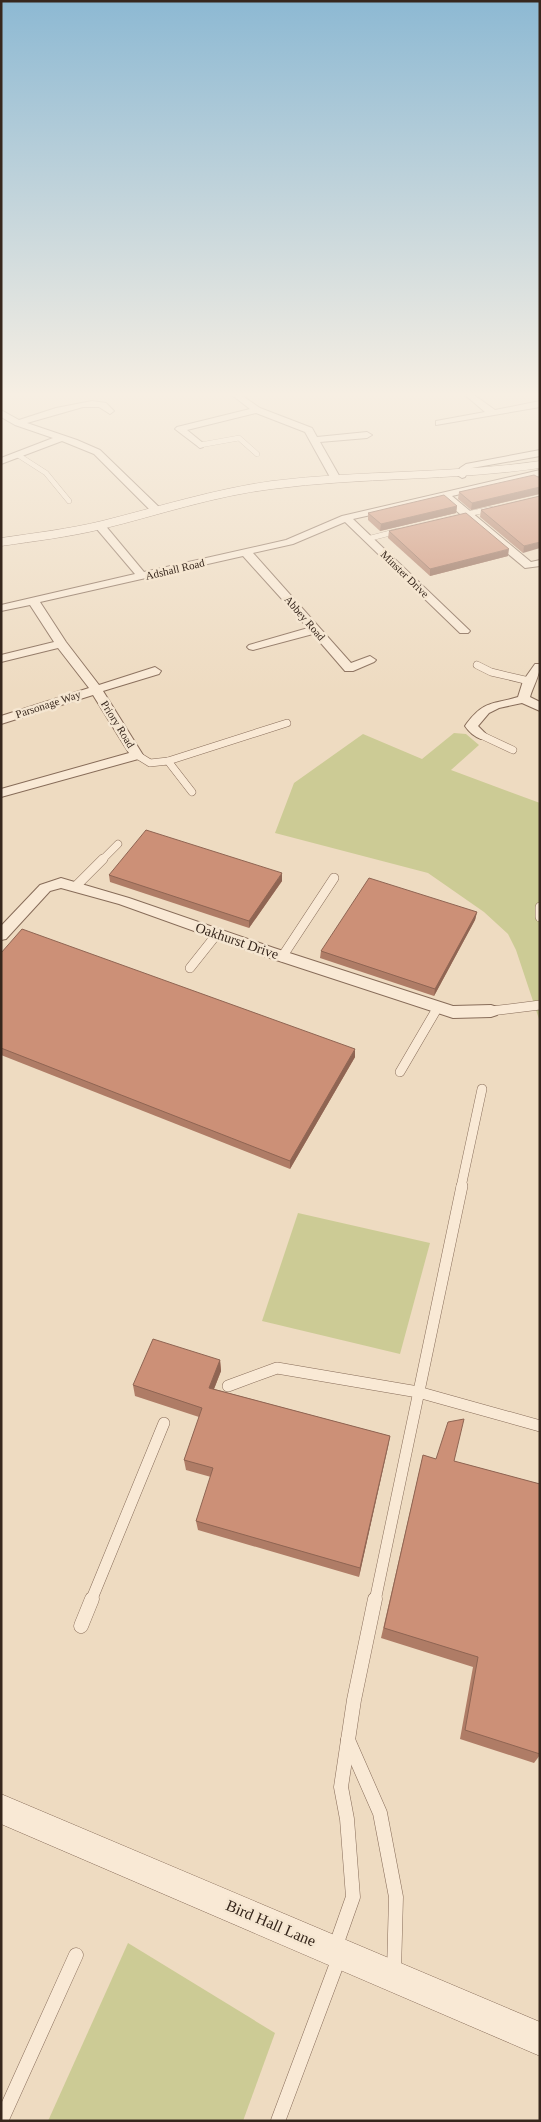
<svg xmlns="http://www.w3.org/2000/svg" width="541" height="2122" viewBox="0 0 541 2122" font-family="Georgia,serif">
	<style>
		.green { fill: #cccb95 }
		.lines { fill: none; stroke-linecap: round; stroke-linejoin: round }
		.service-far4-casing { stroke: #876c59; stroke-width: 5.5 }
		.service-far3-casing { stroke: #876c59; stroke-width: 8 }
		.service-far2-casing { stroke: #876c59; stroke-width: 10 }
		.service-far1-casing { stroke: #876c59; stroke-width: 12 }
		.service-casing { stroke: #876c59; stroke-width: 15 }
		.minor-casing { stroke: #876c59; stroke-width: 2 }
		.tertiary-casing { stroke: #876c59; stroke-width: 1 }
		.service-far4 { stroke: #f9e9d5; stroke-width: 5 }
		.service-far3 { stroke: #f9e9d5; stroke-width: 7 }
		.service-far2 { stroke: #f9e9d5; stroke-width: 9 }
		.service-far1 { stroke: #f9e9d5; stroke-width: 11 }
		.service { stroke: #f9e9d5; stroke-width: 14 }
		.minor { fill: #f9e9d5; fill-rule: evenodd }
		.tertiary { fill: #f9e9d5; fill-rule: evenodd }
		.wall { fill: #af7c66 }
		.shaded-wall { fill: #8f6553 }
		.building { fill: #cc9077; stroke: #8f6553 }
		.labels { text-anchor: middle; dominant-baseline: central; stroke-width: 5; stroke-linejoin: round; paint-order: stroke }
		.far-street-label { font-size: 11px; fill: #37271d; stroke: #f5e6d1 }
		.street-label { font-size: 14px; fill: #37271d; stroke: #f5e6d1 }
		.near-street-label { font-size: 16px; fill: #37271d; stroke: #f5e6d1 }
	</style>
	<rect width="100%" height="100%" fill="#eedbc1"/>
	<g class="green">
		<path d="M454,733L466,734L479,745L451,770L540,803V1022L516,950L508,934L484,912L428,873L275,833L294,783L363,734L422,759Z"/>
		<path d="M298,1213L430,1243L400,1354L262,1321Z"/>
		<path d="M128,1943L275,2033L243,2121H48Z"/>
	</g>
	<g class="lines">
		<g class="service-far4-casing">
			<g id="service-far4">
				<path d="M200,445L239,438L257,454"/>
				<path d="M18,455L46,473L69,501"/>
				<path d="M462,515L491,509"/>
				<path d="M367,539L398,531"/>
			</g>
		</g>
		<g class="service-far3-casing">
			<g id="service-far3">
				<path d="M477,665L491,672L529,681"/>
				<path d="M481,735L513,750"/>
				<path d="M137,755L150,763L168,761L192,792"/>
				<path d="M168,761L287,723"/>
				<path d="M102,860L118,844"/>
			</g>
		</g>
		<g class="service-far2-casing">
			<g id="service-far2">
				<path d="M76,886L103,859"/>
				<path d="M540,907V917"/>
				<path d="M282,957L334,878"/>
				<path d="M190,968L217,934"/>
				<path d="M491,1011L540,1005"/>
				<path d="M400,1072L438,1007"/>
				<path d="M461,1187L482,1089"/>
			</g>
		</g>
		<g class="service-far1-casing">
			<g id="service-far1">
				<path d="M228,1386L277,1368L418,1392L540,1426"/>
				<path d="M91,1601L164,1423"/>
				<path d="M375,1601L462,1186"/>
			</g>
		</g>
		<g class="service-casing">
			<g id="service">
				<path d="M81,1626L92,1599"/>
				<path d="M348,1740L380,1813L396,1897L394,1971"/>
				<path d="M335,1948L353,1897L347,1819L341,1787L354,1700L375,1599"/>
				<path d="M1,2121L76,1955"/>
				<path d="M278,2121L339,1958"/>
			</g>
		</g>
		<g class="minor-casing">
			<g id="minor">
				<path d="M232,395H241L260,408L312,428L317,437L367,432L372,435L367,438L320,442L341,479L336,482L331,479L305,432L256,413L187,430L203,443V447L200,448L175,429L177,427L250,409Z"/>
				<path d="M465,395H474L495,410L540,401V407L436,425V421L485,412Z"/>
				<path d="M92,401L106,403L114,411L110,414L99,407H83L27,423L77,440L100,450L160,508V512H152L94,454L62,441L1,464V458L53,438L15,425L1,417V410L19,420L56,408Z"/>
				<path d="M540,450V456L472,468L468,471L465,477L462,478L457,475L460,468L466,464Z"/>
				<path d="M540,470V476L452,496L531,562L540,560V566L525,568L442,499L353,519L468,629L470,631L468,633H460L345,522L293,544L253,553L351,663L370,656L376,660L374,662L353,671H345L313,634L253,650L249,649L247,647L249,645L308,628L243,556L40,602L66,642L99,685L155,667L161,671L159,674L103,691L143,755L142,758L1,797V789L129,753L93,695L1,724V716L89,688L58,648L1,662V655L54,642L30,605L1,611V605L135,574L96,528L95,526L96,524H104L144,572L286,540L342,516Z"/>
				<path d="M535,664H540C540,676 533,686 530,697L540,702V711L522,703L499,708L489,713L478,726L487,735L481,739C475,737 469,732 465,726L467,723C485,700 492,705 518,697L523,681Z"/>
				<path d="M61,878L129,898L274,948L453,1006L491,1005L497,1007L499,1011L497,1015L491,1017L453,1018L264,956L119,904L61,888L50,891L6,939L1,940V926L40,885Z"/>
			</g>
		</g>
		<g class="tertiary-casing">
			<g id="tertiary">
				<path d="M540,461V468C451,481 361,477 272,489C214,496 159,515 102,529C69,537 35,541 1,546V538C35,533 69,529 102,521C158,507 214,489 272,481C361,470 451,474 540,461Z"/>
				<path d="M1,1794L540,2022V2056L1,1824Z"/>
			</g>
		</g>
		<use href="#service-far4" class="service-far4"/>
		<use href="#service-far3" class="service-far3"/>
		<use href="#service-far2" class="service-far2"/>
		<use href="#service-far1" class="service-far1"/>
		<use href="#service" class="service"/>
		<use href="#minor" class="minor"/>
		<use href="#tertiary" class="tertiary"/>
	</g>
	<g class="wall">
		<path d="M540,478V494L471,510L458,499L459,492Z"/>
		<path d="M540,496L523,553L480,517L481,510Z"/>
		<path d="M457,506L456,513L380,531L368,520V513Z"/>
		<path d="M389,531L508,556L430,576L388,538Z"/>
		<path d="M109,875L282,881L249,928L110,882Z"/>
		<path d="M477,912L475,920L434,996L320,958L321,951Z"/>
		<path d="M1,953L355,1057L290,1169L1,1055Z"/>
		<path d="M220,1360L221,1371L214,1389L390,1436L359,1577L198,1530L196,1521L211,1477L186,1470L184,1460L199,1417L135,1396L133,1385Z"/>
		<path d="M423,1455L436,1459L454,1461L540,1484V1755L534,1763L460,1739L473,1667L381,1638Z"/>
	</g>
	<g class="shaded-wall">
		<path d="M540,487L539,494L471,510L472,503Z"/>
		<path d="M457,506L456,513L380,531L381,524Z"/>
		<path d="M540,542V548L523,553L524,546Z"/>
		<path d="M509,549L508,556L430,576V569Z"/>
		<path d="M282,873V881L249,928V921Z"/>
		<path d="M477,912L475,920L434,996L435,989Z"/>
		<path d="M355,1049V1057L290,1169V1161Z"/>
		<path d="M220,1360L221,1371L210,1399L209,1388Z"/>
		<path d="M390,1436L388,1447L359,1577L360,1568Z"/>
	</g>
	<g class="building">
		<path d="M534,475L540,478V487L472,503L459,492Z"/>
		<path d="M444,495L457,506L381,524L368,513Z"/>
		<path d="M540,496V542L524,546L481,510Z"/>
		<path d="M466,513L509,549L430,569L389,531Z"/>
		<path d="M146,830L282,873L249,921L109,875Z"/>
		<path d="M369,878L477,912L435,989L321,951Z"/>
		<path d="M22,929L355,1049L290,1161L1,1048V953Z"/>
		<path d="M153,1339L220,1360L209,1388L390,1436L360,1568L196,1521L213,1468L184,1460L202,1408L133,1385Z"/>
		<path d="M464,1419L454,1461L540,1484V1754L465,1730L478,1657L384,1628L423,1455L436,1459L448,1422Z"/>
	</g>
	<linearGradient id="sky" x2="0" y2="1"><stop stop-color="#8db9d3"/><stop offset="0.57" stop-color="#f7efe3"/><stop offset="1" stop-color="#f7efe3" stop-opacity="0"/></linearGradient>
	<rect width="541" height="692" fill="url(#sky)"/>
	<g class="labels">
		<g class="far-street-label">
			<text transform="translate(175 569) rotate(-13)">Adshall Road</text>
			<text transform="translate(405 574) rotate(44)">Minster Drive</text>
			<text transform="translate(305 618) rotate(49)">Abbey Road</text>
			<text transform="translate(48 704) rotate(-18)">Parsonage Way</text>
			<text transform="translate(118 724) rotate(58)">Priory Road</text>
		</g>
		<g class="street-label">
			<text transform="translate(237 941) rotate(19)">Oakhurst Drive</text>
		</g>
		<g class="near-street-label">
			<text transform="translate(271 1923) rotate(23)">Bird Hall Lane</text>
		</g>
	</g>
	<rect width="541" height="2122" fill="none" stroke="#37271d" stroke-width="5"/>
</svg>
